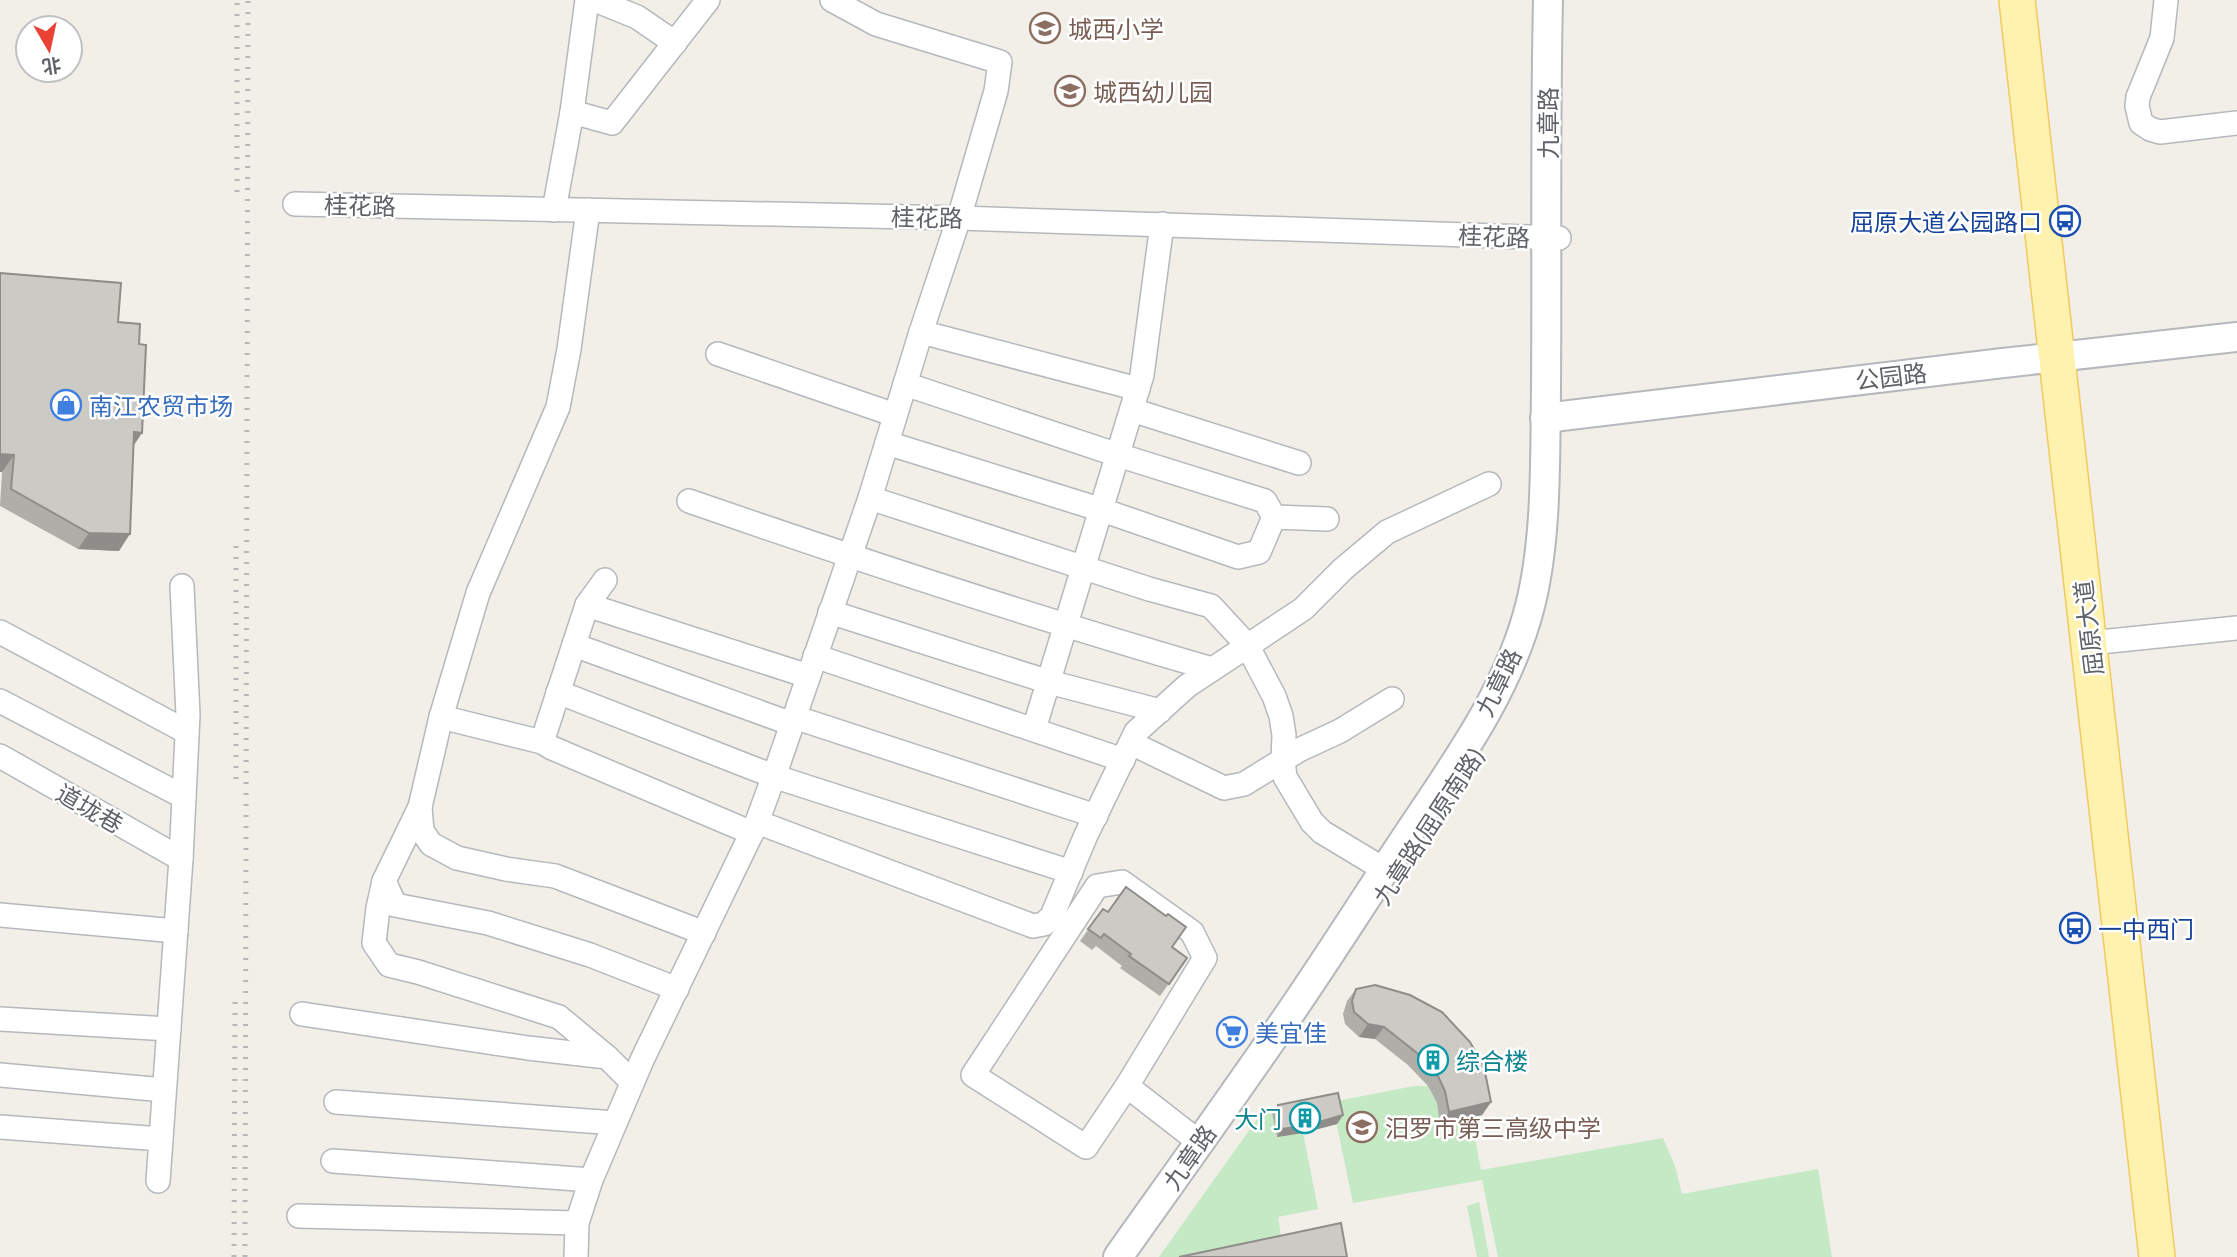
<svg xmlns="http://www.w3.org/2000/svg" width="2237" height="1257" viewBox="0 0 2237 1257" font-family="Lato,'Noto Sans SC',sans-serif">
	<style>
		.green { fill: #c5e8c5 }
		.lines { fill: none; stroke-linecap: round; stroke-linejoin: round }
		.minor-casing { stroke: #b5b8bc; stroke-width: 26 }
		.tertiary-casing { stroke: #b5b8bc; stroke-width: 32 }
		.primary-casing { stroke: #f2c960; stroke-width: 38 }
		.minor { stroke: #fff; stroke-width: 23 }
		.tertiary { stroke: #fff; stroke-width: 28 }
		.primary { stroke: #fff2af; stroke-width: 35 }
		.rail { stroke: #b6b7b8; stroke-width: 5; stroke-dasharray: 2 9; stroke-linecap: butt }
		.wall { fill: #afaea9 }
		.shaded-wall { fill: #8f8d8a }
		.building { fill: #cccac5; stroke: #8f8d8a; stroke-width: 2 }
		.labels { text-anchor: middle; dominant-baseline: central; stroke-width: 5; stroke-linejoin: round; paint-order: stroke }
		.education-label { font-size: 24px; fill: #785e54; stroke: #fff; text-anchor: start }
		.street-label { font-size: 24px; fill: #5f6368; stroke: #fff }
		.transit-label { font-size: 24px; fill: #164399; stroke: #fff; text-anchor: end }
		.shop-label { font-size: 24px; fill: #366cbe; stroke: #fff; text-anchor: start }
		.culture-label { font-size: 24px; fill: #0d838f; stroke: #fff; text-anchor: start }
	</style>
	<rect width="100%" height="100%" fill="#f1efe8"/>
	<g class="green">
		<path d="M1414,1086H1428L1437,1103L1471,1117L1481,1170L1663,1138L1675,1166L1682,1194L1818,1169L1832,1257H1498L1482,1180L1353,1203L1332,1102Z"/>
		<path d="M1272,1113L1277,1137L1303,1133L1318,1209L1278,1217L1282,1242L1204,1257H1159L1260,1115Z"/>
		<path d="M1479,1202L1489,1257H1477L1467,1206Z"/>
	</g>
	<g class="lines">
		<g class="minor-casing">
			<g id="minor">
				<path d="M595,0L637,17L675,43"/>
				<path d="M2166,0L2162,38L2138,97L2137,106L2141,123L2150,129L2160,132L2237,123"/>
				<path d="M572,112L612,123L708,0"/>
				<path d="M295,204L959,218L1559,238"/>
				<path d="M554,210L572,112L587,0"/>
				<path d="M588,210L569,349L558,407L478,593L441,717L420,807L422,831L431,844L457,858L506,869L555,876L704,933"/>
				<path d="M921,332L1138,389"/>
				<path d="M718,354L895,415"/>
				<path d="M905,384L1118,455L1265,501L1274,517"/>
				<path d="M1132,410L1299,463"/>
				<path d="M887,443L1102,510L1238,557L1259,552L1274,517L1327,519"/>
				<path d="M870,498L1149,589L1211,606L1247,645L1274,696L1281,716L1284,735L1283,761L1285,777L1312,822L1322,832L1385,870"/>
				<path d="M689,501C862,561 1036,618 1212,669"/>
				<path d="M587,605L808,676"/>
				<path d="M830,612L1049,682L1160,711"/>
				<path d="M0,632L187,732"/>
				<path d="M2090,643L2237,628"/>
				<path d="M574,645L792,724"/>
				<path d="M815,656L1123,760"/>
				<path d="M558,692L773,776L1071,872"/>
				<path d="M0,701L184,797"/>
				<path d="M441,717L542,742L552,748L752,833"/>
				<path d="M794,717L1096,816"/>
				<path d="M1034,729L1142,375L1162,224"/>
				<path d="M542,742L587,605L605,580"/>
				<path d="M1131,743L1224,788L1244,784L1299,750L1340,731L1392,699"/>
				<path d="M0,756L181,859"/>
				<path d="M420,807L384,881L395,905L488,923L590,955L677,989"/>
				<path d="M757,822L1033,926L1044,924L1052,916L1086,835L1136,732L1187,686L1303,609L1343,569L1387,532L1489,484"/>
				<path d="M384,881L378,908L374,943L389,965L418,972L559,1017L607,1057"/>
				<path d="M0,915L176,931"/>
				<path d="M302,1014L528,1048L607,1057L632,1082"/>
				<path d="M0,1019L169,1029"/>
				<path d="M0,1075L164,1090"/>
				<path d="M1127,1086L1205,958L1192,932L1122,882L1097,886L973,1075L1086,1147L1127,1086L1199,1142"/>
				<path d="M336,1102L615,1123"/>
				<path d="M0,1127L161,1139"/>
				<path d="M333,1161L591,1180"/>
				<path d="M158,1181L181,859L188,715L182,586"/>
				<path d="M299,1216L577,1223"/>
				<path d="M576,1257L577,1223L591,1180L642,1060L757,822L779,762L870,498L921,332L959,218L996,91L1000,62L876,24L832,0"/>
			</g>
		</g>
		<g class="tertiary-casing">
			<g id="tertiary">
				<path d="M1545,418L2003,363L2237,337"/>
				<path d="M1118,1257C1174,1178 1231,1099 1286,1019C1324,964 1360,907 1397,851C1448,773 1509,694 1531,602C1547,536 1545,456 1546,388C1547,259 1545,129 1548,0"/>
			</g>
		</g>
		<g class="primary-casing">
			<path id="primary" d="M2017,0L2157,1257"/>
		</g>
		<use href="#minor" class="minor"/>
		<use href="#tertiary" class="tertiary"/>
		<use href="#primary" class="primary"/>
		<g class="rail">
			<path d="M237,192V0"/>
			<path d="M236,546V787"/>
			<path d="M234,1257L235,994"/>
			<path d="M245,1257L248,0"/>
		</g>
	</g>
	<g class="wall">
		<path d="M118,322L139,344L142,433L134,445L119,551L78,549L0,506L2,472H0Z"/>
		<path d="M1103,909L1172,948L1187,958L1160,996L1120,968L1122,966L1096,946L1092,950L1080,941Z"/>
		<path d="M1356,989L1491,1102L1482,1115L1440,1124L1437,1103L1428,1086L1408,1065L1375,1039L1359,1037L1345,1024L1343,1014L1347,1001Z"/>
		<path d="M1278,1105L1343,1115L1337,1124L1303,1133L1277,1137L1272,1113Z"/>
	</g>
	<g class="shaded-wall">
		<path d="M134,432L142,433L131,449Z"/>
		<path d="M0,454L14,455L2,472H0Z"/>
		<path d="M89,533L130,534L119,551L78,549Z"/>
		<path d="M1368,1024L1384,1027L1375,1039L1359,1037Z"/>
		<path d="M1491,1102L1482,1115L1440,1124L1449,1112Z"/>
		<path d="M1343,1115L1337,1124L1303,1133L1277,1137L1282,1129Z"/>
	</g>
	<g class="building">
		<path d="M0,273L121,283L118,322L140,324L139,344L146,345L142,433L134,432L130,534L89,533L11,489L14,455L0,454Z"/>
		<path d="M1126,887L1166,916L1168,914L1186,927L1172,947L1187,958L1169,984L1129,956L1131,954L1104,934L1101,938L1088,929L1103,909L1108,912Z"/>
		<path d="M1375,985L1410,995L1442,1012L1470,1042L1484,1067L1491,1102L1449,1112L1445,1091L1437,1074L1417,1053L1384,1027L1368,1024L1354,1012L1352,1001L1356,989Z"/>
		<path d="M1338,1093L1343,1115L1309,1125L1282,1129L1278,1105Z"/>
		<path d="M1341,1223L1347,1257H1179Z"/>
	</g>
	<defs>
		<g id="school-ring" transform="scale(1.575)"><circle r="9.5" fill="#fff" stroke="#8d6e63" stroke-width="1.5"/><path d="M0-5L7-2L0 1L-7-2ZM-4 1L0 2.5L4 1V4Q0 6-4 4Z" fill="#8d6e63"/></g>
		<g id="bus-ring" transform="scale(1.575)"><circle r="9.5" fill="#fff" stroke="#1a4fb4" stroke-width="1.5"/><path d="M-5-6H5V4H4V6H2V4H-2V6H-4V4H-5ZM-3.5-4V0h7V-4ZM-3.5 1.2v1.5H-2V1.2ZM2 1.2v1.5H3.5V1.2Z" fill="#1a4fb4"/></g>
		<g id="shop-ring" transform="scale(1.575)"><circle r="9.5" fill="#fff" stroke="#3f7fe0" stroke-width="1.5"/><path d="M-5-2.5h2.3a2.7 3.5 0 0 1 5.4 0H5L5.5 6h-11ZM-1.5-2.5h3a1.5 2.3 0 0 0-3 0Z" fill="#3f7fe0"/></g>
		<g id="supermarket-ring" transform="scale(1.575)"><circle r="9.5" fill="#fff" stroke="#3f7fe0" stroke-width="1.5"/><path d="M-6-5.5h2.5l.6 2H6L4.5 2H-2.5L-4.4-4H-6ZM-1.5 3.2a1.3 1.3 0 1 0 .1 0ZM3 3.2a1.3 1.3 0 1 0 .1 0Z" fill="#3f7fe0"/></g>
		<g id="building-ring" transform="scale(1.575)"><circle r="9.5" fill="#fff" stroke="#0f9aa8" stroke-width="1.5"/><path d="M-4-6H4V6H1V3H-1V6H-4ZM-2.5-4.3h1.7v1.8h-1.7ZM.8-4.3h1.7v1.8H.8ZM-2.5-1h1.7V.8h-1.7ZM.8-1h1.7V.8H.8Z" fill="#0f9aa8"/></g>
	</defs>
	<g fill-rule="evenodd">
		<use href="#school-ring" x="1045" y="28"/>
		<use href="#school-ring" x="1070" y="91"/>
		<use href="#bus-ring" x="2065" y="221"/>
		<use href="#shop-ring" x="66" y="405"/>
		<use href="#bus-ring" x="2075" y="928"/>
		<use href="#supermarket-ring" x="1232" y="1032"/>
		<use href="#building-ring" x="1433" y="1060"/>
		<use href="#building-ring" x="1305" y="1118"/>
		<use href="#school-ring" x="1362" y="1127"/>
	</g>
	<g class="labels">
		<g class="education-label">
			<text x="1068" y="28">城西小学</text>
			<text x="1093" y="91">城西幼儿园</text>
			<text x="1385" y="1127">汨罗市第三高级中学</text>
		</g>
		<g class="street-label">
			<text transform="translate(1547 123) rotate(-90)">九章路</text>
			<text transform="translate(360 205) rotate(1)">桂花路</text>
			<text transform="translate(927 217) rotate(1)">桂花路</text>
			<text transform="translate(1494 236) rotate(2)">桂花路</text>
			<text transform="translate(1891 376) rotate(-7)">公园路</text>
			<text transform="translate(2088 628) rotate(-97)">屈原大道</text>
			<text transform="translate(1498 682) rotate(-64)">九章路</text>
			<text transform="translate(90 808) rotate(30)">道垅巷</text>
			<text transform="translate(1428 826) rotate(-57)">九章路(屈原南路)</text>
			<text transform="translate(1189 1157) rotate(-55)">九章路</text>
		</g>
		<g class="transit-label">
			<text x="2042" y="221">屈原大道公园路口</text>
			<text x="2098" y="928" text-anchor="start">一中西门</text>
		</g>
		<g class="shop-label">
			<text x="89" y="405">南江农贸市场</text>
			<text x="1255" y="1032">美宜佳</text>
		</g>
		<g class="culture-label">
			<text x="1456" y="1060">综合楼</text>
			<text x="1282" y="1118" text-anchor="end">大门</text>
		</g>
	</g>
	<g transform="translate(49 49) rotate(171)"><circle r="33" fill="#ffffff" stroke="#bfc1c3" stroke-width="2"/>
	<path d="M0-5L12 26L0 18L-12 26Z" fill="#ea4335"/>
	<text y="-10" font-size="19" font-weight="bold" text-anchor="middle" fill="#5f6368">北</text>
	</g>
</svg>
